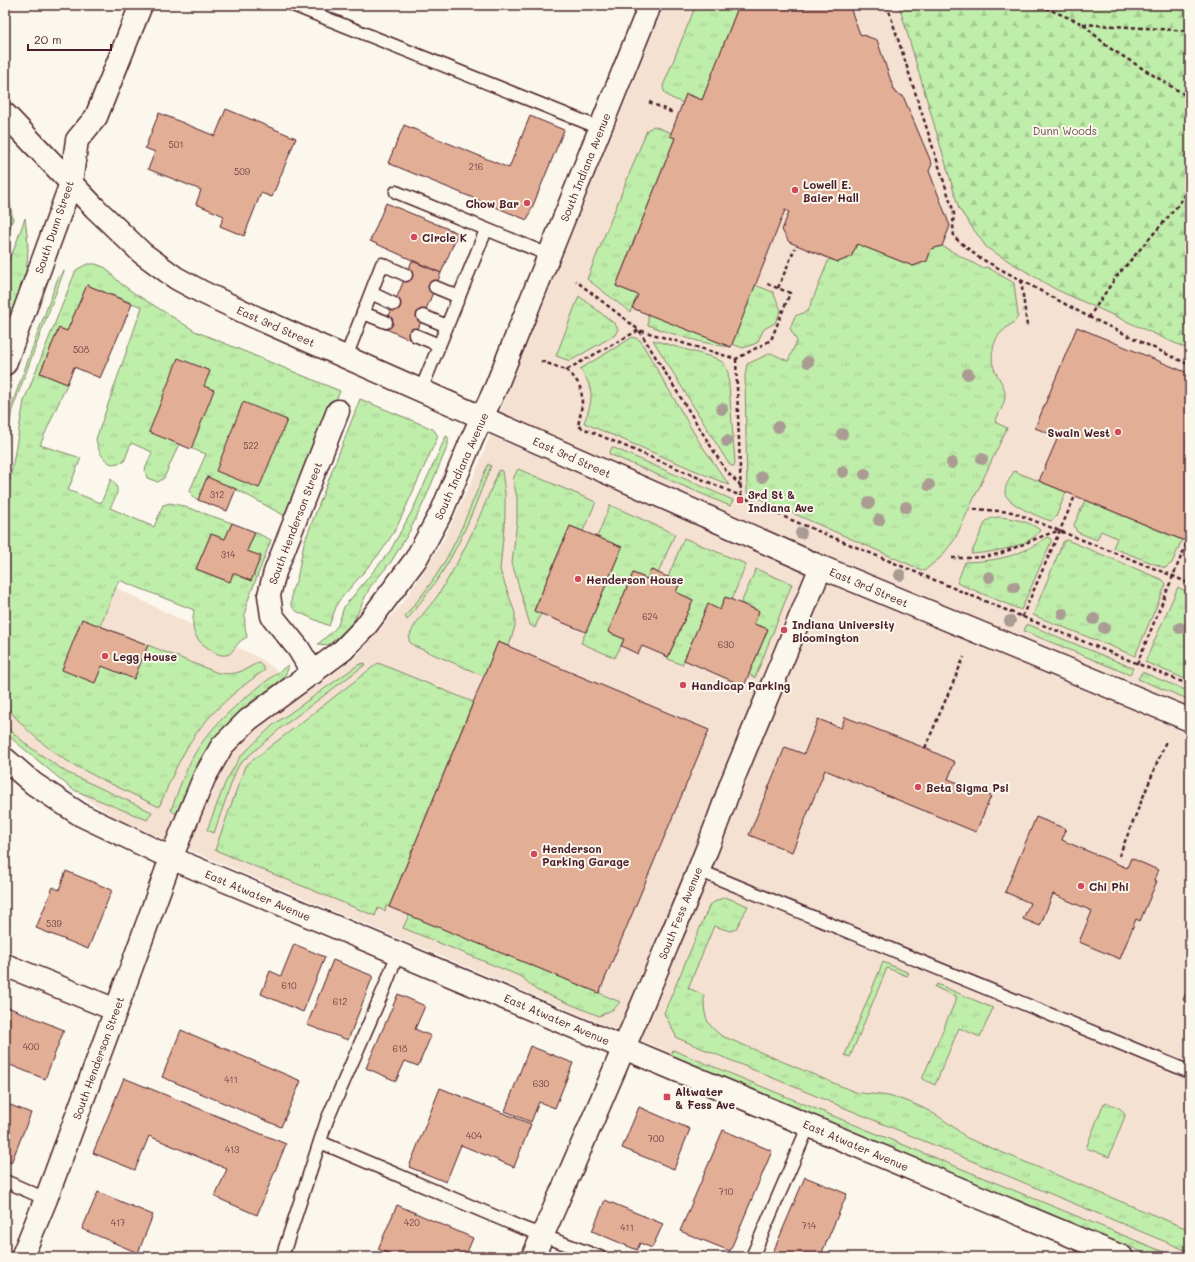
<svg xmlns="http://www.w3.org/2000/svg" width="1195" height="1262" viewBox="0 0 1195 1262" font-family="Mali,sans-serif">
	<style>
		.built { fill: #f4e1d2 }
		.grass { fill: url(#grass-tufts); stroke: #84866a }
		.forest { fill: url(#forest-firs); stroke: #84866a }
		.building { fill: #e2ae96; stroke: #4a1f2b }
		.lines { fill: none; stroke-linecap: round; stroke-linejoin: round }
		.service-casing { stroke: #4a1f2b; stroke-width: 15 }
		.minor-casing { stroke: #4a1f2b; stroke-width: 25 }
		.tertiary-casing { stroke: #4a1f2b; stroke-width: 25 }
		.primary-casing { stroke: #4a1f2b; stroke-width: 25 }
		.path { stroke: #4a1f2b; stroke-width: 2.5; stroke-dasharray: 4 3; stroke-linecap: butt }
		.service { stroke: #fbf7ec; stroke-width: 12 }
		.minor { stroke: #fbf7ec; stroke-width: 22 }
		.tertiary { stroke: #fbf7ec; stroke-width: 22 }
		.primary { stroke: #fbf7ec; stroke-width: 22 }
		.tree { fill: #aa9c93 }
		.poi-dot { fill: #d1495b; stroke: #fbf7ec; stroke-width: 1.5 }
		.labels { text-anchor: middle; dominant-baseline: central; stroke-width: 4; stroke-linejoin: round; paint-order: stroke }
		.number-label { font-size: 9px; fill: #704346 }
		.park-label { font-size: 11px; fill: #67524b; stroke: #fbf7ec }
		.street-label { font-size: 11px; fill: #4a1f2b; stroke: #fbf7ec }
		.poi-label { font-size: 11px; font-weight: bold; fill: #4a1f2b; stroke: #fbf7ec; text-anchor: start }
	</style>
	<defs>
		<pattern id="grass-tufts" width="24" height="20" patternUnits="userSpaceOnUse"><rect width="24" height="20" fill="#bfedaa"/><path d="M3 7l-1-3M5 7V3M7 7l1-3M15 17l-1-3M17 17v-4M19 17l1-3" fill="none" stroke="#a6cb92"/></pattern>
		<pattern id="forest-firs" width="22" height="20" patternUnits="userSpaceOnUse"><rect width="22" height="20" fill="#bfedaa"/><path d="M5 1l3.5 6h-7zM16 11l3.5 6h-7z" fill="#a6cb92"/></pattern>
	</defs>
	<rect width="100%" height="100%" fill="#fbf7ec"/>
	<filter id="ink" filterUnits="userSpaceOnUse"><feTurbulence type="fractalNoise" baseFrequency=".025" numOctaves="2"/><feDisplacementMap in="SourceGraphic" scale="8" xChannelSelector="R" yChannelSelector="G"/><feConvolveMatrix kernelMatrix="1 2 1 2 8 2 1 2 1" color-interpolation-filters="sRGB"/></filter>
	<g filter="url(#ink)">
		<path class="built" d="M664,5H1190V1257H1155L118,820L72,789L5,733V533L263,660L306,692L354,659L404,601L443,541L474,476Z"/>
		<g class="grass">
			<path d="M696,5H739L702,100L687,94L683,103C675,99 663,97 663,86Z"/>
			<path d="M654,126L671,133L670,136L675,138L616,286L638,295L630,312L587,279L647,130Z"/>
			<path d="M5,179L13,219L5,242Z"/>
			<path d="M25,218C26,228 28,239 28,249C28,278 16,306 5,333V268L14,249Z"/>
			<path d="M857,244L913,266L927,261L931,249L942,246L982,268L987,267L1014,283L1018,316C1015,324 1008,325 1003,331C997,335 994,343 993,350C988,373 1006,380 1005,396C1005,404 998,415 995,422L1007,428L955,539L941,557L924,571L747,493L745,376L747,364L771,353L788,361L797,341L790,328L795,316L808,311L829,259L838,262L851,257Z"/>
			<path d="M87,264H96L106,268L119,282L134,293L195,331L340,391L285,516L236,489L207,478L198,500L192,496L190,490L206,454L179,444L164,478L158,482L147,478L145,470L152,452L131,443L124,462L112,464C102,460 98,450 96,439L142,307L87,285L67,331L59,328L40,373L67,384L40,445L81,458L68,490L101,503L111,479C122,489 116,496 110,508L154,527L163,505L170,503L183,506L232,523L225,539L211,534L196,569L229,582L233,573L251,580L261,557L247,551L255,532L271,540L247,603C244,615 244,625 247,637C244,639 239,641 237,645C233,649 232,654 226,655C221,656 215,653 211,650C193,639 191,630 194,610L119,580L100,626L218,673C237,676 244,670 259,662L265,670C233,692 202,719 184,753C174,770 167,789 159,807C131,793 101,780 74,765C48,750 24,729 5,705V497L10,480L24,401L76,270Z"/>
			<path d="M64,271L12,410L5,454V423L58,278Z"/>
			<path d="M755,285L773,292L781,310L775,323L764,329L757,343L743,348L732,344Z"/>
			<path d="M579,296L615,324L618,329L615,335L570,361L556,356Z"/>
			<path d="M648,314L731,347C703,344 675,335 648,325Z"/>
			<path d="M633,337L640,340L698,440L729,485L584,423C593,399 595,390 580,369Z"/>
			<path d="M653,340L715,358L724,363L728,372L735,462L734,466H731L727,461Z"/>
			<path d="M360,399L433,429L438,436L396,529L381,552L338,602L329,626L298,612L294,609L291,605L292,590L297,579L304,543Z"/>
			<path d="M446,436L448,437V445L423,504L408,534L391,562L370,587L351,627L328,645L318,644L334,630L338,625L344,607L390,551L414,507Z"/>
			<path d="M612,447L733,500L730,506L609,454Z"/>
			<path d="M488,464L491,466C478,497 467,529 450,559C438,581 422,600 407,620L405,616C415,604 425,592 433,580C457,546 472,502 488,464Z"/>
			<path d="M518,469L596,502L583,531L570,526L534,610L541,613L535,628L530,625L512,563L517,521V498L513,479Z"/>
			<path d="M499,470L502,471L505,493V516L500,570L515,613V626L509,646L498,642L484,676L414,646L409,641C409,627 430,607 438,595C464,555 481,514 499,470Z"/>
			<path d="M1014,471L1066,492L1056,517L1051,521C1041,518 1004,503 1005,492C1005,485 1011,477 1014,471Z"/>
			<path d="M1085,500L1182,540L1172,563L1165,568L1113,548L1117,538L1101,531L1097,540L1077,532L1074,525Z"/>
			<path d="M610,505L675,534L658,573L652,570L647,579L633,573L608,632L624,639L615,658L581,643L622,547L597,537Z"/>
			<path d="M998,517C1012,518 1029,521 1040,530C1032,547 988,553 971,554L986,521L992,518Z"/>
			<path d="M1047,537L1051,539V542L1021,610L957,583L965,562C998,561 1021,556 1047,537Z"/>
			<path d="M684,538L746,564L732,599L725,597L720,610L708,605L682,665L668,659V657L693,600L676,592L680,582L668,577Z"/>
			<path d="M1067,540L1163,580L1166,584L1135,656L1033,615L1063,542Z"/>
			<path d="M756,569L792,584L755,678L749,674L768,629L754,624L759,611L741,603Z"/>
			<path d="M1178,587L1190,594V681L1145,662Z"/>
			<path d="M1027,624L1133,668L1130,675L1024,631Z"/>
			<path d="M364,663L366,664L282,727L245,759L239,765L235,773L214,833L207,830L226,781L240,757L273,725L358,665Z"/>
			<path d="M378,663L473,702L389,907L386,906L385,911L378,908L375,916L215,850L245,766Z"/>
			<path d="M288,665V669L284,678L252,701L236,715L212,742L200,759L176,814L171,810C178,791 185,771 195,753C218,716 253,691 288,665Z"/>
			<path d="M1142,672L1190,692V700L1138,679Z"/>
			<path d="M5,725L27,745L66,772L152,812L147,820L72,789L5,733Z"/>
			<path d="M725,897L748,906L736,929L730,931L714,926L688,988L704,995C704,1015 705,1024 722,1036L855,1092C866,1094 877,1094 888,1096C921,1103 942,1117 967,1138L1190,1230V1252L677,1038L664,1013L710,904Z"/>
			<path d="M409,915L599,993L620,1002L614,1009L599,1016L536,990L522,977L403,928Z"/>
			<path d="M883,962L909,973L907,976L887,968L850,1057L845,1055Z"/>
			<path d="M937,984L993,1008L980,1037L959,1028L935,1085L922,1079L957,997L935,987Z"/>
			<path d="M673,1050L1176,1257H1154L670,1057Z"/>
			<path d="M1107,1103C1114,1106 1124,1108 1125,1116L1109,1157L1086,1148L1103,1105Z"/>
		</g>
		<path class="forest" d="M899,5H1190V350L1055,289L987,248L959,209Z"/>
		<g class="building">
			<path d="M739,5H849L860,34L877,40L895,93L903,96L932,164L929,171L950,226L942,246L931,249L927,261L913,266L857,244L851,257L838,262L789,242L782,230L789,212L785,210L731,347L632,308L638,295L616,286L675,138L670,136L686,94L702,100Z"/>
			<path d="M226,109L296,138L272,197L261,193L244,236L220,226L224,216L196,204L201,190L148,169L155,152L145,148L159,113L215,136Z"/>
			<path d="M530,116L564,130L527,220L388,163L404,125L509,168Z"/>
			<path d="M386,203L458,233L441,273L370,241Z"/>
			<path d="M412,261L441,273L413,341L384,328Z"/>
			<path d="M87,285L132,304L100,378L74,367L67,384L40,373L59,328L67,331Z"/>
			<path d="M1077,327L1190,374V543L1039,481L1058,437L1035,428Z"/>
			<path d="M178,358L210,371L204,386L214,390L191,449L149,432Z"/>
			<path d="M243,402L287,420L259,488L216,471Z"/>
			<path d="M207,477L236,489L227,511L198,500Z"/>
			<path d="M232,523L255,532L247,551L261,556L251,581L233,573L230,582L196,569L211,534L225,539Z"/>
			<path d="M570,526L622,547L586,632L534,611Z"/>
			<path d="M651,570L680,582L676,592L693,600L668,657L642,646L638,654L621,646L624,639L608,632L633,573L647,579Z"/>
			<path d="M725,597L759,611L754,624L768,629L744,686L684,660L708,604L720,610Z"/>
			<path d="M82,619L148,645L134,679L102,666L95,683L62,670Z"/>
			<path d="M498,642L709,730L599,993L389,907Z"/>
			<path d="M845,717L925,748L955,762L948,779L991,796L976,832L825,770L792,852L749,835L785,747L804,754L818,719L841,728Z"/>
			<path d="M1036,817L1066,829L1062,840L1127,868L1131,858L1158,870L1154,880L1157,881L1140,921L1136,919L1120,959L1079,942L1092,911L1053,894L1040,926L1023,919L1030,903L1005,892Z"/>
			<path d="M66,871L112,890L88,949L36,928L53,887L59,890Z"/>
			<path d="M294,944L325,957L303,1012L261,994L270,971L281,976Z"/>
			<path d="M333,960L373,976L348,1040L307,1025Z"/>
			<path d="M1190,983V1003L1183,1000Z"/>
			<path d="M398,994L425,1006L415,1029L431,1036L418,1066L405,1061L396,1081L366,1068Z"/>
			<path d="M5,1006L64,1030L45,1079L5,1063Z"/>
			<path d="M181,1030L301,1081L281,1127L162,1077Z"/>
			<path d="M530,1046L573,1063L555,1108L539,1102L531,1122L505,1111Z"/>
			<path d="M124,1078L286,1144L257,1215L215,1197L227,1169L149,1136L135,1170L93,1153Z"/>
			<path d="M440,1088L531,1124L514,1167L461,1145L446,1182L409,1167Z"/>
			<path d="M5,1103L31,1113L11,1163L5,1161Z"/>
			<path d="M639,1107L690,1129L674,1169L622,1148Z"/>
			<path d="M723,1130L772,1151L730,1251L680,1231Z"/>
			<path d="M805,1177L847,1194L820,1257H771Z"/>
			<path d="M98,1192L153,1215L138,1253L82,1229Z"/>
			<path d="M605,1200L663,1224L652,1248L640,1243L637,1250L592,1231Z"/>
			<path d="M397,1205L473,1238L465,1257H397L378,1249Z"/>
		</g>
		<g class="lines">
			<g class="service-casing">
				<g id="service">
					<path d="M293,5L600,128"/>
					<path d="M396,192L549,255"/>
					<path d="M435,287L459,297"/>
					<path d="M371,293L394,304"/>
					<path d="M363,313L386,322"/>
					<path d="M423,316L447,326"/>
					<path d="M415,335L439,345"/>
					<path d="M346,357L382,264L406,275"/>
					<path d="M421,390L486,230"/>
					<path d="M698,870L1190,1072"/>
					<path d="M320,1142L520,1227L600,1257"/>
					<path d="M5,1181L46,1199"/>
					<path d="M282,1257L327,1120L384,989L398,953"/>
					<path d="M752,1257L809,1125"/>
				</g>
			</g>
			<g class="minor-casing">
				<g id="minor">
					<path d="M313,673L298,648L272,616L269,595L275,572L338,411"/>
					<path d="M5,965L116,1010"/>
					<path d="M533,1257C578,1154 623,1052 666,948C689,894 712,840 731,784L821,567"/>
				</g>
			</g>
			<g class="tertiary-casing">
				<g id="tertiary">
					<path d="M71,183L77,140L96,117L141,5"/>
					<path d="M22,1257L46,1199L116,1010L171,858L204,778L222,746L248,720L343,650L365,627L416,559L442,511L472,439L496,387L650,5"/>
				</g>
			</g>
			<g class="primary-casing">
				<g id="primary">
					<path d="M5,114L95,208L142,253L176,278L202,292L257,318L821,567L1190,720"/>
					<path d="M5,364L71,183"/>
					<path d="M5,759L34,784L81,815L171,858L1122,1257"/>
				</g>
			</g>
			<g class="path">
				<path d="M862,5L868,8L879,5"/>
				<path d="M887,5L954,213L953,225L954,237L978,257L1089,317L1116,277L1175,209L1190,189"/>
				<path d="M1039,5L1083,24L1108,47L1190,98"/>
				<path d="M1083,24L1190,31"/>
				<path d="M649,102L673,113"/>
				<path d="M1021,280L1027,326"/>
				<path d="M778,288L795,248"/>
				<path d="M1089,317L1190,365"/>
				<path d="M736,359L741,496"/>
				<path d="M541,361L566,370L639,330L576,281"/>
				<path d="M566,370C587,386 583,402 578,426L741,496L775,513L1001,608L1190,685"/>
				<path d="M741,486L726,471L639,330L736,359L771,340L790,293L765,283"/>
				<path d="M974,509L1012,512L1173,576L1190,584"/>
				<path d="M952,558C968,558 989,558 1004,552C1023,545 1039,536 1059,531"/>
				<path d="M1022,617L1075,496"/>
				<path d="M1137,664L1187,542"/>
				<path d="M925,748L964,657"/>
				<path d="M1119,856L1166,741"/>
			</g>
			<use href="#service" class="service"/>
			<use href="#minor" class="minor"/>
			<use href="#tertiary" class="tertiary"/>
			<use href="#primary" class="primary"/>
		</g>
		<g class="tree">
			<circle cx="808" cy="362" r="6"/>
			<circle cx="968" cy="374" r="6"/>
			<circle cx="722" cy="409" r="6"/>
			<circle cx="778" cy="427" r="6"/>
			<circle cx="842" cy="434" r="6"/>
			<circle cx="727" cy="441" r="6"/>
			<circle cx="982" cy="459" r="6"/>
			<circle cx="952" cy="463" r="6"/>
			<circle cx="843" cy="472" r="6"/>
			<circle cx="865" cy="474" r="6"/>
			<circle cx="762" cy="477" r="6"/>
			<circle cx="929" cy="485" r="6"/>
			<circle cx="869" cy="503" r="6"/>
			<circle cx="906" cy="507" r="6"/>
			<circle cx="879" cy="520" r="6"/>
			<circle cx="801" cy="533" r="6"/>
			<circle cx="900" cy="575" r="6"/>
			<circle cx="989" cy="577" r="6"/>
			<circle cx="1014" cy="587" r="6"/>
			<circle cx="1063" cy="614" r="6"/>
			<circle cx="1094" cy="619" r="6"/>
			<circle cx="1010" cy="621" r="6"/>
			<circle cx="1104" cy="628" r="6"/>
			<circle cx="1180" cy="628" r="6"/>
		</g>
	</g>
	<g class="poi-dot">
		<circle cx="795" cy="190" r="4"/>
		<circle cx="527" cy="203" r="4"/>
		<circle cx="414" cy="237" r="4"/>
		<circle cx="1118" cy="432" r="4"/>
		<rect x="736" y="496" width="8" height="8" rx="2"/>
		<circle cx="578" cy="579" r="4"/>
		<circle cx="784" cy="630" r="4"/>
		<circle cx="105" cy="656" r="4"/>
		<circle cx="683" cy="685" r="4"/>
		<circle cx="918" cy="787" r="4"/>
		<circle cx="534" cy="854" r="4"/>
		<circle cx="1081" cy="886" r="4"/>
		<rect x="663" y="1093" width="8" height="8" rx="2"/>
	</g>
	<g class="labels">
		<g class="number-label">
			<text x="176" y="144">501</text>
			<text x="476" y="166">216</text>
			<text x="242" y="171">509</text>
			<text x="81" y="349">508</text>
			<text x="251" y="445">522</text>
			<text x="217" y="494">312</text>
			<text x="228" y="554">314</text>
			<text x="650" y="616">624</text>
			<text x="726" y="644">630</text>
			<text x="54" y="923">539</text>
			<text x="289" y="985">610</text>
			<text x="340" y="1001">612</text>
			<text x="31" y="1046">400</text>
			<text x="400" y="1048">618</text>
			<text x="231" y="1079">411</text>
			<text x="541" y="1083">630</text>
			<text x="474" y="1135">404</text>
			<text x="656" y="1138">700</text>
			<text x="232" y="1149">413</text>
			<text x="726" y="1191">710</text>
			<text x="118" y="1222">417</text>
			<text x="412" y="1222">420</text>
			<text x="809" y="1225">714</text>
			<text x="627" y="1227">411</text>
		</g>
		<g class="park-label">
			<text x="1065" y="130">Dunn Woods</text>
		</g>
		<g class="street-label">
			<text transform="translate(585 167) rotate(-68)">South Indiana Avenue</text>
			<text transform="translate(54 227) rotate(-71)">South Dunn Street</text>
			<text transform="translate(276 326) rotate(24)">East 3rd Street</text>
			<text transform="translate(572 457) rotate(24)">East 3rd Street</text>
			<text transform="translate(461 466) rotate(-66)">South Indiana Avenue</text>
			<text transform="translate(295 523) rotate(-69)">South Henderson Street</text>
			<text transform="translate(869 587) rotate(23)">East 3rd Street</text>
			<text transform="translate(258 895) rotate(23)">East Atwater Avenue</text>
			<text transform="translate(680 913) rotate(-68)">South Fess Avenue</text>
			<text transform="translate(557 1019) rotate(23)">East Atwater Avenue</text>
			<text transform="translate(98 1058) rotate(-70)">South Henderson Street</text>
			<text transform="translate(856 1145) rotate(23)">East Atwater Avenue</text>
		</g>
		<g class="poi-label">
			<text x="803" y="184">Lowell E.<tspan x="803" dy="13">Baier Hall</tspan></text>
			<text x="519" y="203" text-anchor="end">Chow Bar</text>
			<text x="422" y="237">Circle K</text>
			<text x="1110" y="432" text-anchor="end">Swain West</text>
			<text x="748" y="494">3rd St &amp;<tspan x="748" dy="13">Indiana Ave</tspan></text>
			<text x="586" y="579">Henderson House</text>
			<text x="792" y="624">Indiana University<tspan x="792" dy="13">Bloomington</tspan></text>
			<text x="113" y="656">Legg House</text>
			<text x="691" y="685">Handicap Parking</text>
			<text x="926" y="787">Beta Sigma Psi</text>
			<text x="542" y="848">Henderson<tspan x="542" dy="13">Parking Garage</tspan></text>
			<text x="1089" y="886">Chi Phi</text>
			<text x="675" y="1091">Altwater<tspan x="675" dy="13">&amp; Fess Ave</tspan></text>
		</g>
	</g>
	<rect width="1195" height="1262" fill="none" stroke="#fbf7ec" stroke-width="20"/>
	<rect x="10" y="10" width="1175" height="1242" fill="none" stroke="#4a1f2b" stroke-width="1.5" filter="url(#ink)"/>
	<path d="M28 44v6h83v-6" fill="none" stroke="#4a1f2b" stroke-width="2"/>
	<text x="34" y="44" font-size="12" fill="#4a1f2b" stroke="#fbf7ec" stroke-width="3" paint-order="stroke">20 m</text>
</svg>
